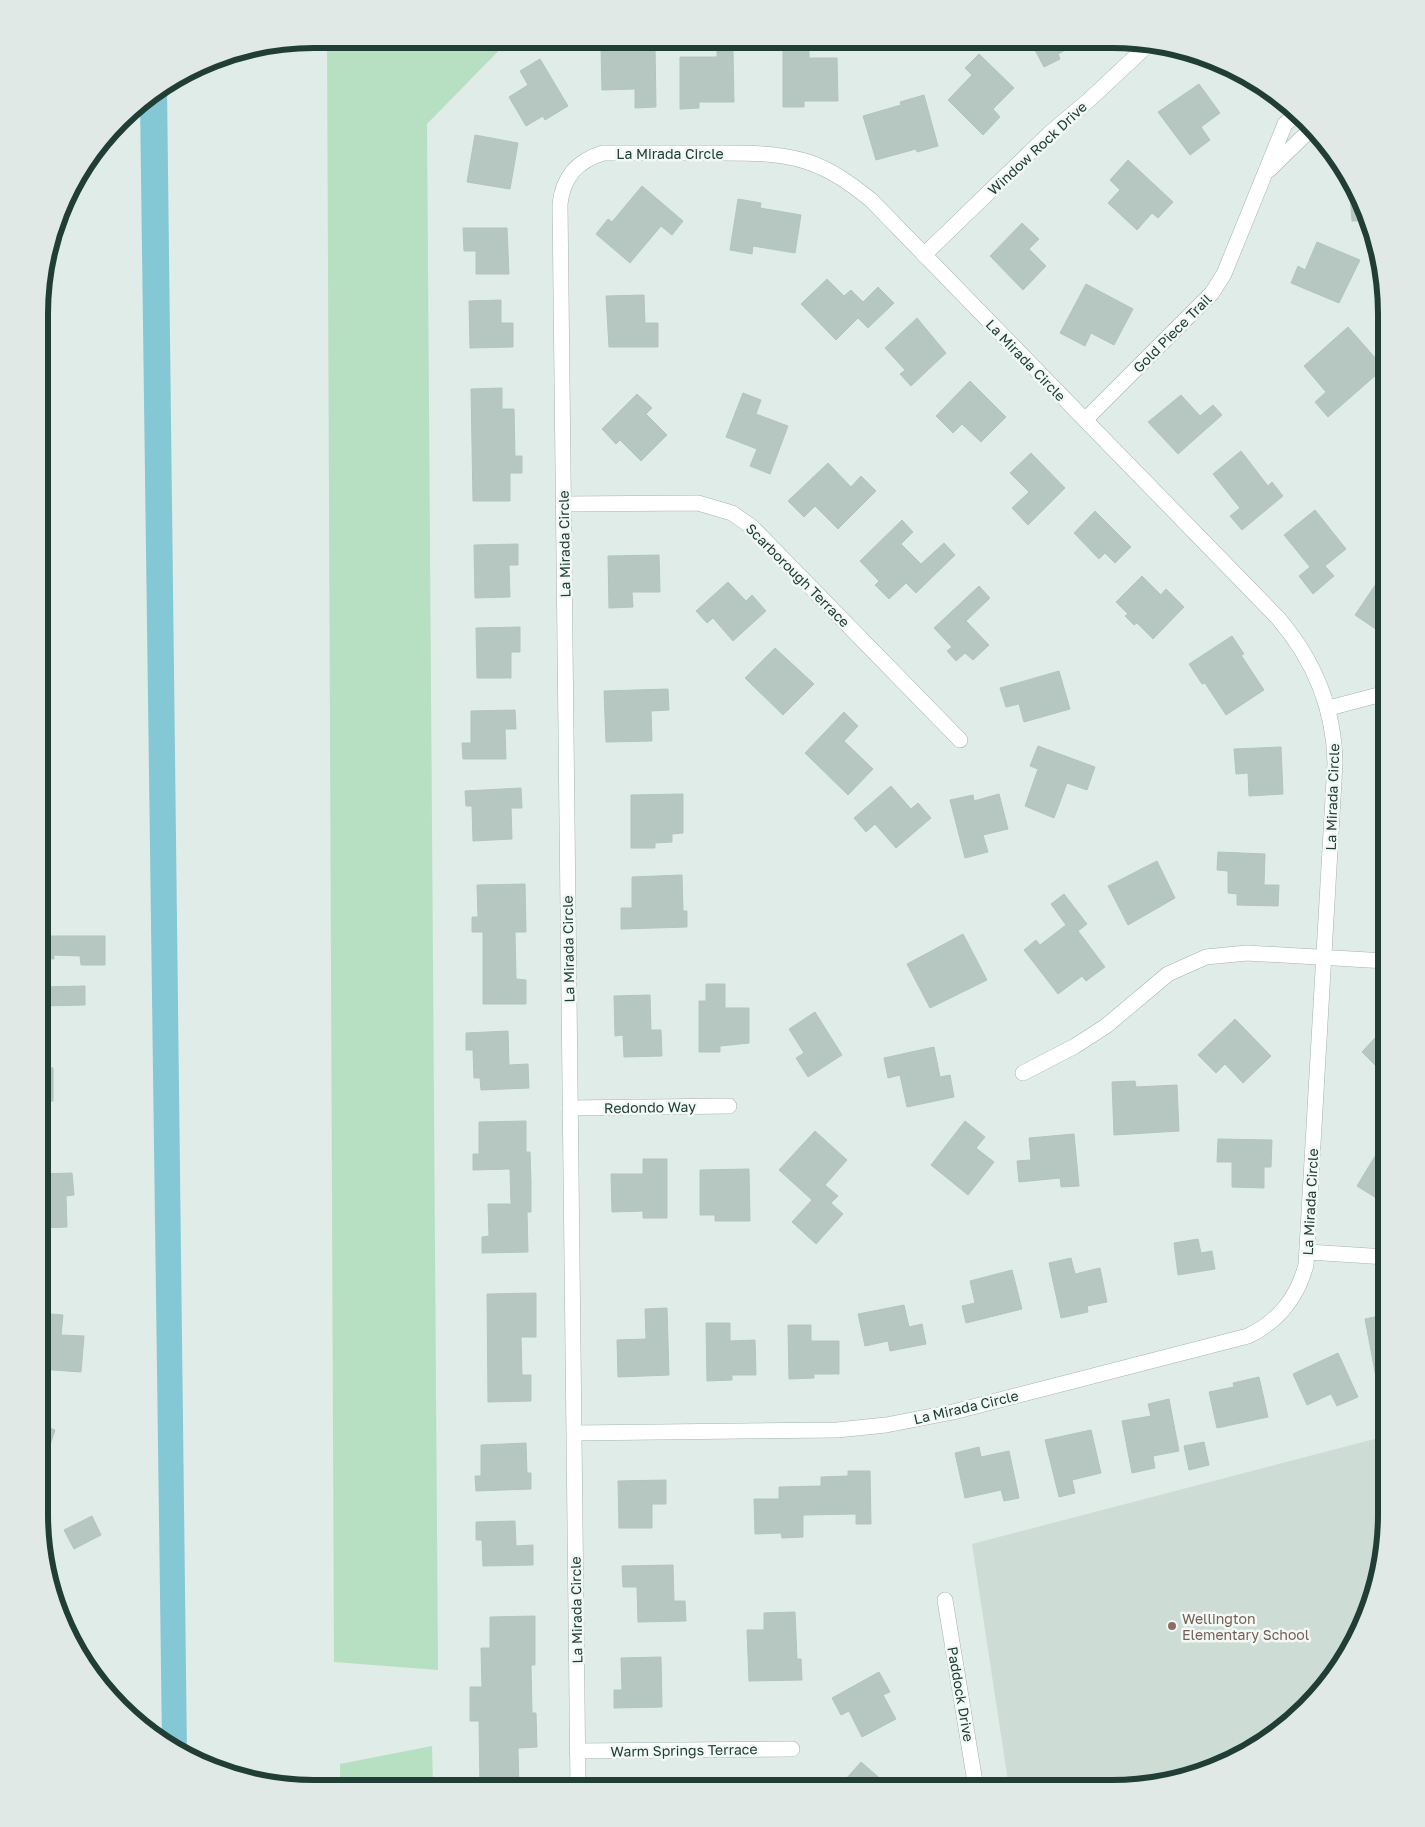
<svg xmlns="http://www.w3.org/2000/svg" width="1425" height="1827" viewBox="0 0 1425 1827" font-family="'Golos Text',sans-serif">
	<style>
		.built { fill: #cedcd6 }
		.green { fill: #b7dfc2 }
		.water { fill: #84c8d5 }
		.building { fill: #b5c7c0; stroke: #b2c6be }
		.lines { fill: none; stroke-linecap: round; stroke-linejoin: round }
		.street-casing { stroke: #a3b4ae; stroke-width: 16 }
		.street { stroke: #fff; stroke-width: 15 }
		.education-dot { fill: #8d6e63; stroke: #f1f8f5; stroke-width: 2 }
		.labels { text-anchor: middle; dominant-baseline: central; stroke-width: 5; stroke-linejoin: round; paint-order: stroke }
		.street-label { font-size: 14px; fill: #203e36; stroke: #f1f8f5 }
		.education-label { font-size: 14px; fill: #785e54; stroke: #f1f8f5; text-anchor: start }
		.rim { fill: none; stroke: #203e36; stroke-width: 6 }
	</style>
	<rect width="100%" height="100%" fill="#e0ece7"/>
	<path class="built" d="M1386,1436V1531L1372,1602L1349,1651L1306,1708L1249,1752L1183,1779L1129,1788H1009L972,1544Z"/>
	<g class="green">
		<path d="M327,39H510L427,124L438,1670L334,1662Z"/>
		<path d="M432,1746L433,1788H340V1764Z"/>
	</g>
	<path class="water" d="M167,87L187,1755L162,1743L140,102Z"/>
	<g class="building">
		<path d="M1052,41H1082L1058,54L1060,59L1044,67L1035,50Z"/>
		<path d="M601,47H655L656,107L635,108V89L602,90Z"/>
		<path d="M783,47H809V58H837L838,101H804V107H783Z"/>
		<path d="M717,51H733L734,102H699V108L680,109V57H717Z"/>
		<path d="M979,54L1014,88L993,109L1000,117L983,135L948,100L972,75L965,68Z"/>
		<path d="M540,59L568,106L545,120L543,116L526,126L509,97L528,85L520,71Z"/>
		<path d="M1199,84L1220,113L1201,127L1210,140L1190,155L1158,112Z"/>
		<path d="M924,95L938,146L917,152L916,149L876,160L863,116L901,105L900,102Z"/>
		<path d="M475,135L518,143L510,189L467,182Z"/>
		<path d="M1128,160L1173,202L1158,218L1152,213L1137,230L1108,203L1120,190L1110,180Z"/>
		<path d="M1352,181L1365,214L1368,220L1352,221L1349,182Z"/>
		<path d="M642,186L683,221L672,235L661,226L630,263L596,234L608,219L612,222Z"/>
		<path d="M738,199L761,203L760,208L801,215L795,253L753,246L752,254L730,250Z"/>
		<path d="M1022,223L1039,239L1029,249L1046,266L1023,290L990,256Z"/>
		<path d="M463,228H507L509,274H476V251H464Z"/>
		<path d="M1317,242L1360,260L1339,303L1291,283L1298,266L1305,270Z"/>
		<path d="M827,279L844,296L851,290L863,302L878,287L894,303L868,328L858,318L836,340L801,304Z"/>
		<path d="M1086,284L1133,309L1114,345L1091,333L1085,346L1060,333Z"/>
		<path d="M644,295L645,323H658V347H609L606,296Z"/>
		<path d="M501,300V323H513V347L470,348L469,301Z"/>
		<path d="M917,318L946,353L911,386L900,374L905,370L885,348Z"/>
		<path d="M1348,327L1384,368L1328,417L1315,402L1326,392L1304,366Z"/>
		<path d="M970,381L1006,417L981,442L962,424L953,433L936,416Z"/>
		<path d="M502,388V409H514L515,456H522V473H510V501H473L471,389Z"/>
		<path d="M743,393L761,400L756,414L788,426L770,474L750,466L757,449L726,437Z"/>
		<path d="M637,394L652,408L646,414L667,435L641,461L620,440L616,444L602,429Z"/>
		<path d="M1181,395L1200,416L1213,405L1222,415L1178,454L1148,422Z"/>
		<path d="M1241,451L1268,486L1272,482L1283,496L1242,530L1230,516L1240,508L1213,474Z"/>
		<path d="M1031,453L1065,488L1028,525L1012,508L1029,492L1010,473Z"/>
		<path d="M828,463L851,487L861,476L876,491L838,529L815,506L804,517L788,501Z"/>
		<path d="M1315,510L1346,549L1325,566L1334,576L1313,594L1299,576L1310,567L1284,535Z"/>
		<path d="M1095,511L1131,547L1115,563L1105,553L1099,559L1074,533Z"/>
		<path d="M902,520L913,532L901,544L921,564L944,543L955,555L916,593L906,583L889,599L875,585L879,581L860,561Z"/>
		<path d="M518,544V565H509L510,597L475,598L474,545Z"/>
		<path d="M659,555L660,592H632L633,607L609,608L608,556Z"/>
		<path d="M1386,569V636L1355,615Z"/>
		<path d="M1142,576L1161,595L1166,589L1184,607L1153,639L1137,623L1134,625L1125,616L1128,614L1116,602Z"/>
		<path d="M728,582L746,601L752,595L766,611L733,641L713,618L707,623L696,611Z"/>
		<path d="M979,586L990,598L966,621L989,645L973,660L965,653L956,661L947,651L952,647L934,628Z"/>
		<path d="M520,627V652H511V678H477L476,628Z"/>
		<path d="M1232,636L1244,654L1241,655L1264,690L1226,715L1205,683L1202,684L1189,664Z"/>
		<path d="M775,648L814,684L783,715L745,678Z"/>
		<path d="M1059,671L1070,709L1024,722L1019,704L1006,707L1000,688Z"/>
		<path d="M668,689L669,710L651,711L652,741L606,742L604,691Z"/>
		<path d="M515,710L516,729H505L506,759H463L462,743H471V711Z"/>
		<path d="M844,712L858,726L844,741L873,769L848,795L805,753Z"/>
		<path d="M1038,746L1095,767L1087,790L1067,783L1054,818L1025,806L1038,769L1030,766Z"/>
		<path d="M1281,747L1283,794L1249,796L1248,773L1236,774L1234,749Z"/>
		<path d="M891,786L911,809L918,803L931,818L896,848L875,824L866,832L854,818Z"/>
		<path d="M521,788L522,808H511L512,839L473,841L472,806H466L465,791Z"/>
		<path d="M683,794V833L672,834V842L655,843V848H631V795Z"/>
		<path d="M999,794L1008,829L983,835L988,852L965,858L950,800L973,795L974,801Z"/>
		<path d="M1218,852L1265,854L1264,885H1279L1278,906L1237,905V894L1228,893V871L1217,870Z"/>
		<path d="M1157,861L1175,898L1128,925L1108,886Z"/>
		<path d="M682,875L683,911H687V927L621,929V908H632V877Z"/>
		<path d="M525,884L526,932H515L516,979L526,980V1004H483V932H472V917H478L477,885Z"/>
		<path d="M1064,894L1087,924L1078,931L1105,967L1086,981L1082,976L1058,994L1024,950L1036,940L1040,945L1066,925L1051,904Z"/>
		<path d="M963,934L987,980L930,1008L907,964Z"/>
		<path d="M40,936H105V965H81L80,956L54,955V959H40Z"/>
		<path d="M706,984H725V1008H749V1043L720,1046V1052H699V1001H706Z"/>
		<path d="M85,986V1005L40,1006V987Z"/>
		<path d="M650,995L651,1030H661L662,1056L624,1057L623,1035L615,1036L614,996Z"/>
		<path d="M815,1012L842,1055L808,1077L796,1058L804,1053L789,1029Z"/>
		<path d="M1235,1019L1271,1056L1243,1083L1225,1064L1216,1073L1198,1055Z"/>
		<path d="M1386,1026V1076L1362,1052Z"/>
		<path d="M508,1031L509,1065L528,1064L529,1088L481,1090L480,1078H474L473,1050H466V1033Z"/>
		<path d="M934,1047L940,1077L950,1075L954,1097L907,1107L900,1075L888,1078L884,1058Z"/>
		<path d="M40,1067L53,1068V1101L40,1102Z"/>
		<path d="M1135,1081L1136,1087L1177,1085L1179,1131L1114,1135L1112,1082Z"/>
		<path d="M526,1121V1152H530L531,1181V1212H527L528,1252L482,1253V1237L489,1236L488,1204H511L510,1169L473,1170V1154H479V1122Z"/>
		<path d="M965,1121L985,1137L976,1148L994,1162L968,1195L931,1165Z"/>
		<path d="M815,1131L847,1160L825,1185L838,1196L831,1203L843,1214L816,1244L792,1222L812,1200L779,1170Z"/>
		<path d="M1074,1134L1079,1186L1061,1187L1060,1178L1019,1182L1017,1161L1031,1160L1029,1138Z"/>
		<path d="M1386,1138V1204L1357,1186Z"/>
		<path d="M1218,1139L1272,1140L1271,1167H1264V1188L1232,1187V1162H1217Z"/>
		<path d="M643,1159H667V1218H643V1211L612,1212L611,1174H643Z"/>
		<path d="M749,1169L750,1221H715V1215H700V1170Z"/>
		<path d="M72,1173L74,1195L66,1196L67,1227L39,1228V1174Z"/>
		<path d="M1198,1239L1201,1253L1212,1251L1215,1269L1178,1275L1174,1243Z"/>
		<path d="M1071,1258L1075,1274L1100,1268L1107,1302L1087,1306L1088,1312L1061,1318L1049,1263Z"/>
		<path d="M1012,1270L1022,1309L966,1323L962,1306L975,1303L970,1281Z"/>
		<path d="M536,1293V1337H521L522,1375H531V1401L488,1402L487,1294Z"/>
		<path d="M904,1305L909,1327L922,1324L926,1344L890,1351L888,1341L865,1346L858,1314Z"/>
		<path d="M667,1308L669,1375L618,1377L617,1340L646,1339L645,1309Z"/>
		<path d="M39,1313L63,1315L61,1335L84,1336L81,1372L39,1369Z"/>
		<path d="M1384,1315L1386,1392L1379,1393L1365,1319Z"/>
		<path d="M706,1323H730V1341L755,1340L756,1375H732V1380L707,1381Z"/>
		<path d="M788,1325H811V1341H839V1374H814V1378L789,1379Z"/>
		<path d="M1338,1353L1358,1397L1337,1406L1331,1394L1307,1405L1293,1374Z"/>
		<path d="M1259,1377L1268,1417L1217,1428L1209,1392L1234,1387L1233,1383Z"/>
		<path d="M1169,1399L1179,1451L1153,1456L1155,1468L1132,1473L1122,1421L1151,1416L1148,1404Z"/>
		<path d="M39,1424L55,1430L49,1448L39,1444Z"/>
		<path d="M1091,1430L1101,1473L1072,1480L1075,1493L1059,1497L1045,1440Z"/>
		<path d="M1204,1442L1209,1465L1189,1470L1184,1446Z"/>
		<path d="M526,1443L527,1473H531V1489L476,1491L475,1476H481V1445Z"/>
		<path d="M979,1447L981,1457L1009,1451L1019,1498L1004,1501L1001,1490L965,1498L955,1453Z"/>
		<path d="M848,1471H870L871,1524H856V1514L803,1515V1537L782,1538L781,1533L755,1534L754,1499H779V1487L821,1486V1477L848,1476Z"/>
		<path d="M666,1480V1504H652V1528H619L618,1481Z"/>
		<path d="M92,1516L101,1535L74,1549L64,1530Z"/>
		<path d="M515,1521L516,1546L533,1545V1565L483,1566L482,1540H476V1522Z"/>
		<path d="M673,1565L674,1601H685L686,1621L638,1622L637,1587H623L622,1566Z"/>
		<path d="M795,1612L797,1659H801L802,1680L749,1681L747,1630H764V1613Z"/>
		<path d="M535,1616V1665H531L532,1713H536L537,1747L518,1748L519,1788H480L479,1721H470V1687H482L481,1648H490V1617Z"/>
		<path d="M661,1657L662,1707L614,1708V1690H622L621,1658Z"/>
		<path d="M879,1672L890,1692L883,1695L896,1719L862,1737L849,1711L841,1715L832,1698Z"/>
		<path d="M861,1762L891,1788H838Z"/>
	</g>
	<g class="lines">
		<g class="street-casing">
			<g id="street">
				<path d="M1269,170L1313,127"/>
				<path d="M924,255L1050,133L1089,100L1151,42"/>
				<path d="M1085,420L1212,293L1224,274L1285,124L1297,114"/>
				<path d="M563,504L698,503L732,513L752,527L960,740"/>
				<path d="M1329,708L1386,693"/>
				<path d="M1023,1073L1075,1046L1106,1026L1168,974L1206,957L1247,953L1386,961"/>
				<path d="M570,1108L729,1106"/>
				<path d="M1308,1252L1386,1257"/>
				<path d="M574,1433L837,1430L886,1425L953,1412L1248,1336C1279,1321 1297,1298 1306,1265L1335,763C1334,707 1314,660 1278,618L871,200C851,184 831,169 805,161C775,152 742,153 711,153C675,153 639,153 603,153C577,161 563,177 560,204L578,1788"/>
				<path d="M945,1600L976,1788"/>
				<path d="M577,1751L792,1749"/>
			</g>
		</g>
		<use href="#street" class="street"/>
	</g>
	<circle class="education-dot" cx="1172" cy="1626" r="5"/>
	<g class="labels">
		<g class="street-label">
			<text transform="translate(1037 148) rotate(-43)">Window Rock Drive</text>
			<text x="670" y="153">La Mirada Circle</text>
			<text transform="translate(1172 333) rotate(-45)">Gold Piece Trail</text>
			<text transform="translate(1026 360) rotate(46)">La Mirada Circle</text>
			<text transform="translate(564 544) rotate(-91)">La Mirada Circle</text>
			<text transform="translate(798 575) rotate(45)">Scarborough Terrace</text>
			<text transform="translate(1332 797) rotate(-88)">La Mirada Circle</text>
			<text transform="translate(568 949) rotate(-91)">La Mirada Circle</text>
			<text transform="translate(650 1107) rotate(-1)">Redondo Way</text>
			<text transform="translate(1310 1202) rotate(-87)">La Mirada Circle</text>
			<text transform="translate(966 1407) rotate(-13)">La Mirada Circle</text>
			<text transform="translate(576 1610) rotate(-91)">La Mirada Circle</text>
			<text transform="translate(961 1694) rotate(80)">Paddock Drive</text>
			<text transform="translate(684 1750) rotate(-1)">Warm Springs Terrace</text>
		</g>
		<g class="education-label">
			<text x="1182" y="1618">Wellington<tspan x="1182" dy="16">Elementary School</tspan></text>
		</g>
	</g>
	<path d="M0 0H1425V1827H0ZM314 48H1112A266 266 0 0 1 1378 314V1514A266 266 0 0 1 1112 1780H314A266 266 0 0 1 48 1514V314A266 266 0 0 1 314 48Z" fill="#e0e9e6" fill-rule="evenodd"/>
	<path class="rim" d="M314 48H1112A266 266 0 0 1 1378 314V1514A266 266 0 0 1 1112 1780H314A266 266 0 0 1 48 1514V314A266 266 0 0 1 314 48Z"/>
</svg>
